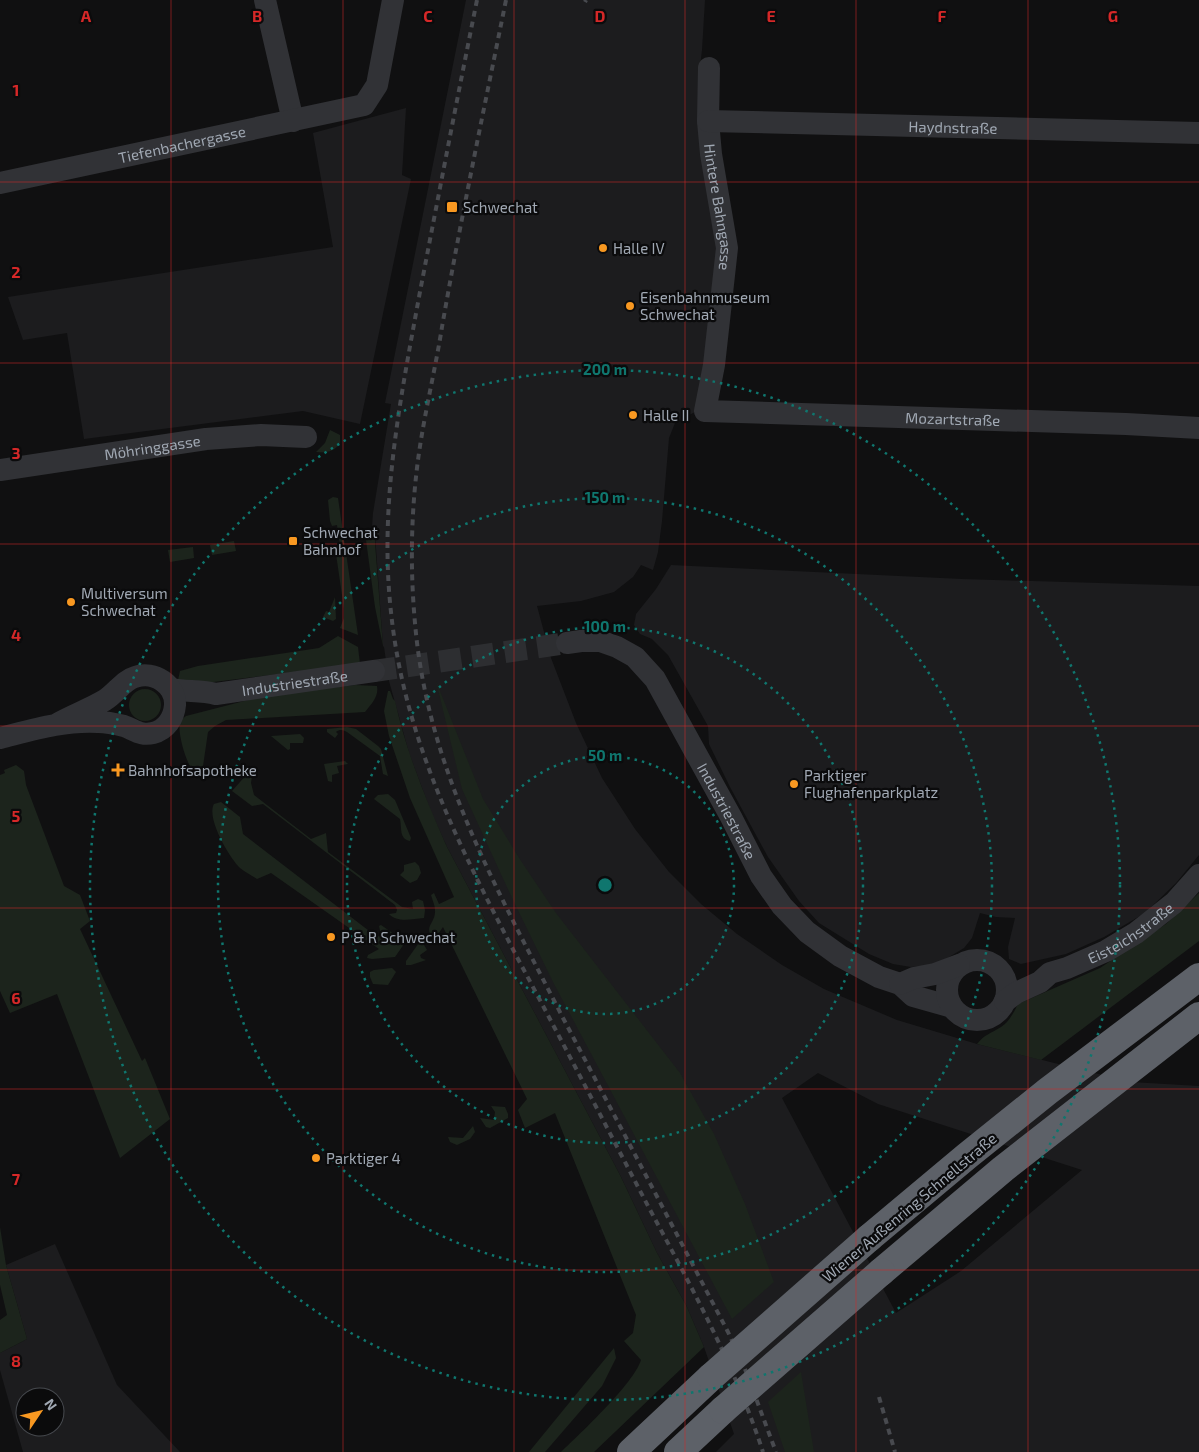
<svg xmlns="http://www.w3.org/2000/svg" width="1199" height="1452" viewBox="0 0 1199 1452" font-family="'Exo 2',sans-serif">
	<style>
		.built { fill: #1c1c1e; fill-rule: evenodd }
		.green { fill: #1c241c }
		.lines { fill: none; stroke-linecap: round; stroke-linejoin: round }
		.minor-tunnel { stroke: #2d2e31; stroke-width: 22; stroke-dasharray: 22 11; stroke-linecap: butt }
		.minor { stroke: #313236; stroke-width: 22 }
		.highway { stroke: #5d6168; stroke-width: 28 }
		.rail { stroke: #484a4f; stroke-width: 4; stroke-dasharray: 6 5; stroke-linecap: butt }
		.highway-bridge { stroke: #5d6168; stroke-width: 28 }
		.grid { fill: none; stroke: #d62828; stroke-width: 1; stroke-opacity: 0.55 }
		.ring { fill: none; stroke: #0f766e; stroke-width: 2.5; stroke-dasharray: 2.5 5 }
		.poi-dot { fill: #f89821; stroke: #0b0b0c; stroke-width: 2 }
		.labels { text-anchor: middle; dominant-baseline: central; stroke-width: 4.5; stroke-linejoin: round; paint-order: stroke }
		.street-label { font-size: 15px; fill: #a0a8b3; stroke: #0b0b0c }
		.poi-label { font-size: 15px; fill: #a0a8b3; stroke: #0b0b0c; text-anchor: start }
		.grid-label { font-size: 16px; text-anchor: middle; font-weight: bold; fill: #d62828; stroke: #0b0b0c; stroke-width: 4.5; stroke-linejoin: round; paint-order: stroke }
		.centre { fill: #0f766e; stroke: #0b0b0c; stroke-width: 2.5 }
		.ring-label { font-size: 15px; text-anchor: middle; font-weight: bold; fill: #0f766e; stroke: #0b0b0c; stroke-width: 4.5; stroke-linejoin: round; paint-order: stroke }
	</style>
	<rect width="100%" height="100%" fill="#101011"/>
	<g class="built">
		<path d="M466,0H705L702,50L698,83L719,241L702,408L675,423L669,438L662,521L658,552L653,570L641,565L633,577L614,592L581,601L537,606L551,658L576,723L602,778L635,829L669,872L701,904L737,934L782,965L824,989L897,1020L977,1044L1131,1082L1199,1086V1452H716L734,1434L704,1347L686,1305L657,1253L620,1175L447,847L431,812L409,753L389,681L384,647L383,646L375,534L371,540L373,513L391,404L385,403ZM818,1073L878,1104L1082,1170L961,1271L896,1313L782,1098Z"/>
		<path d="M406,108L402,175L411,179L360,424L303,411L84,439L67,333L23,340L8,297L333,247L313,133Z"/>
		<path d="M671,565L962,579L1199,586V855L1176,883L1145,913L1104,937L1066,954L1021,964L1009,959L1008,947L1015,918L996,917L980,913L972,938L964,948L936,965L911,967L893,964L869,954L819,923L799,901L768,857L730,787L709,744L708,726L668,655L652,639L640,634L634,625L636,614L656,589Z"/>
		<path d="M55,1244L117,1385L180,1452H23L0,1370V1353L27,1339L6,1265ZM25,1397H55V1427H25Z"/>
	</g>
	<g class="green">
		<path d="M330,430L340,435V443C334,452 327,453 316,452L325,443Z"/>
		<path d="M333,497L338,498L358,635L340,628L344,618V609L335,547L340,546L337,525L332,526L330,521L328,500Z"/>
		<path d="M373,534H375V543L383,646L375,607L366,540H372Z"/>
		<path d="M234,541L236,551L212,555L210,545Z"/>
		<path d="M193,547L194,558L170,562L168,550Z"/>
		<path d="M335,597L336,619L333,621L323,617L326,611L329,612Z"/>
		<path d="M338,636L358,647L360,664L189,685L178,680L180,671L198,666L319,648Z"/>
		<path d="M436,681L483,799L521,861L556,913L680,1073L714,1134L745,1204L774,1282L732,1319L554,984L512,898L462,789Z"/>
		<path d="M355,685L377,686C379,697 371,704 365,712L226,720L215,726L208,732L202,773C198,773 197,774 194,771C186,765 177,731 180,722C181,719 184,718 186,716L264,696Z"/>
		<circle cx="145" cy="705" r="16"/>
		<path d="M388,691H390L393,699L395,701C406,751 426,800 447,847L620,1175L657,1253L686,1305L704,1347L594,1452H561C581,1433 634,1383 641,1360L624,1341L633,1333L636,1315L555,1113L525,1128L518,1110L527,1099L443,927L434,940C422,926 436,924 435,910C435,905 432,899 431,895L434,893L439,904L454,897L410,798L389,736L384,711Z"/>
		<path d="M347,727L356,729L378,746L381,749L388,776L383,774L380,756L347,732C343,730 340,729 336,732L338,734L335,738L327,732V729Z"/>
		<path d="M300,734L304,738L303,743H290V749L288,750L271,736Z"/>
		<path d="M345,761L348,764L337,766L339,773L332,775V782L328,781L324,764Z"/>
		<path d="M16,765L24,771L26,785L64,886L80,895L90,921L80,929L142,1061L145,1058L170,1119L120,1158L57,994L10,1013L0,991V775L5,773L4,770Z"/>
		<path d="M248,773L252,776L251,783L254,795L311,839L326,833L328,852L402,907L413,909L412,902L418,899L423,901L425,910L424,918C412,919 397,923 389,914L396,913L397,910L395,905L263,804L252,806L232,791Z"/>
		<path d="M388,794L395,800L411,838L410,841C399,839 402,828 400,819L374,799L378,795Z"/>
		<path d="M221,802L240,817L243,834L377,937L381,935L379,926L381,925L404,941V944L395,957L372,959L367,958L368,955L379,949L271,873L257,879C251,875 245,872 240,868C229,857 206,818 214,804Z"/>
		<path d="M415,862L419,866L421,873L417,880L410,883L400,875L404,871V865Z"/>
		<path d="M1199,893V941L1041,1060L977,1044C985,1034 990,1034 1001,1027C1009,1022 1014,1012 1018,1004L1100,968L1166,924Z"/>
		<path d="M421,940L427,950L420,955L421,958L426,960L411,965H406V961Z"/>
		<path d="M392,968L396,972L388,985L373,984L370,977V972L374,970Z"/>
		<path d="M491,1106L505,1107L508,1114V1118L490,1128L486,1127L480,1118L494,1120L495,1112Z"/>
		<path d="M473,1126L475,1132L470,1139L457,1145L450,1142L448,1137L463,1138Z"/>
		<path d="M0,1227L6,1265L27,1339L0,1353V1320L7,1315L0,1285Z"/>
		<path d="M614,1348L616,1358L602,1386L545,1452H529Z"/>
		<path d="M801,1372L814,1452H785L768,1402Z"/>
	</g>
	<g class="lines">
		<path class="minor-tunnel" d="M374,671L567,643"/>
		<g class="minor">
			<path d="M265,0L293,121"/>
			<path id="s1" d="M709,68L708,121L711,154L727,248L714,365L705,411L1126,424L1199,428"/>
			<path id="s2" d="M708,121L1199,133"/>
			<path id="s3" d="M0,183L364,105L377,85L393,0"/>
			<path id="s4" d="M0,470L206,439L261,435L306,437"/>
			<path id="s5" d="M567,643L581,641H600L617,647L635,657L655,679L731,817L761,876L782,906L807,932L840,956L879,977L900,984L913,996L952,1007"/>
			<path id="s6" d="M171,689C186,692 201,690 216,694L374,671"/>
			<path d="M0,738C32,730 64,720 98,722C107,722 116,724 124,726C135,730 141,736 153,733C166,730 174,718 175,705C176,685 154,670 135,677C124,680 116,693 105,700C90,709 73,715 57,724"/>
			<circle cx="977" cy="990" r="30"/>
			<path d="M900,984L914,978L935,974L959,965"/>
			<path id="s7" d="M1005,1001L1016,993L1040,982L1050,973L1067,968L1106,951L1136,933L1174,903L1199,875"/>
		</g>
		<g class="highway">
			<path d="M869,1238L967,1156L1048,1091L1199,977"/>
			<path d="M881,1272L1003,1169L1199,1016"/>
			<path d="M631,1452L711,1377"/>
			<path d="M678,1452L723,1410"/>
		</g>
		<g class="rail">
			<path d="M477,0C457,99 438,198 419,297C400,401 379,505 391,612C404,739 460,848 518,959C562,1041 605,1124 648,1206C691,1286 735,1366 763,1452"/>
			<path d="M506,0C484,109 461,218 442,327C435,371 424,415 418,460C411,513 410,569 415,623C427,768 498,891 563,1018C618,1122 673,1227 728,1332L745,1369L776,1452"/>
			<path d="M585,2L586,0"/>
			<path d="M879,1397L895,1452"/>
		</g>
		<g class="highway-bridge">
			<path d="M711,1377L869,1238"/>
			<path d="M723,1410L881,1272"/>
		</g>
	</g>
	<path class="grid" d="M171,0V1452M343,0V1452M514,0V1452M685,0V1452M856,0V1452M1028,0V1452M0,182H1199M0,363H1199M0,544H1199M0,726H1199M0,908H1199M0,1089H1199M0,1270H1199"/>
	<g class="ring">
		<circle cx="605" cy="885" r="129"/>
		<circle cx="605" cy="885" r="258"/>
		<circle cx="605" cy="885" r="387"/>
		<circle cx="605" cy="885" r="515"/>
	</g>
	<g class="poi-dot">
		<rect x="446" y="201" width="12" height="12" rx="2.5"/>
		<circle cx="603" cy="248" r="5"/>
		<circle cx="630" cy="306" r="5"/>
		<circle cx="633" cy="415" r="5"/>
		<rect x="288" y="536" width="10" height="10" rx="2.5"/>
		<circle cx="71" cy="602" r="5"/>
		<path d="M115.5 762.5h5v5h5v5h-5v5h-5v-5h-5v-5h5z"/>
		<circle cx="794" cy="784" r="5"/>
		<circle cx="331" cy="937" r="5"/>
		<circle cx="316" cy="1158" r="5"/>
	</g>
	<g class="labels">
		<g class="street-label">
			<text stroke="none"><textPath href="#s2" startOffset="245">Haydnstraße</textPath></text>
			<text stroke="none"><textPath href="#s3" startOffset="186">Tiefenbachergasse</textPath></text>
			<text stroke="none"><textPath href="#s1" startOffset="140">Hintere Bahngasse</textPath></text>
			<text stroke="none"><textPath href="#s1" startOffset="594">Mozartstraße</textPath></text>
			<text stroke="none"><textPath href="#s4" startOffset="154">Möhringgasse</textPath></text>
			<text stroke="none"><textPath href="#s6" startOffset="125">Industriestraße</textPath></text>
			<text stroke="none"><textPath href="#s5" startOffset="252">Industriestraße</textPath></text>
			<text stroke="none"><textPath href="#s7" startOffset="144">Eisteichstraße</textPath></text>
			<text transform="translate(909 1207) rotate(-40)">Wiener Außenring Schnellstraße</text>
		</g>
		<g class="poi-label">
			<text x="463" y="207">Schwechat</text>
			<text x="613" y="248">Halle IV</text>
			<text x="640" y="297">Eisenbahnmuseum<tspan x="640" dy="17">Schwechat</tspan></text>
			<text x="643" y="415">Halle II</text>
			<text x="303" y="532">Schwechat<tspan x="303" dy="17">Bahnhof</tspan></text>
			<text x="81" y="593">Multiversum<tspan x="81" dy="17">Schwechat</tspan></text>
			<text x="128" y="770">Bahnhofsapotheke</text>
			<text x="804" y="775">Parktiger<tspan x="804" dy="17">Flughafenparkplatz</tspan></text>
			<text x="341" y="937">P &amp; R Schwechat</text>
			<text x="326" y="1158">Parktiger 4</text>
		</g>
	</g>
	<g class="grid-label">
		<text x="86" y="22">A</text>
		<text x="257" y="22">B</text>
		<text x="428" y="22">C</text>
		<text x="600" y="22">D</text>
		<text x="771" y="22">E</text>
		<text x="942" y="22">F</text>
		<text x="1113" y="22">G</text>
		<text x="16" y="96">1</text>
		<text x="16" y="278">2</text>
		<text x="16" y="459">3</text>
		<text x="16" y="641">4</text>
		<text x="16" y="822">5</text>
		<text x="16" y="1004">6</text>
		<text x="16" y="1185">7</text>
		<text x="16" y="1367">8</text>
	</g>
	<circle cx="605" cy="885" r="8" class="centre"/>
	<g class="ring-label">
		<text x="605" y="375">200 m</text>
		<text x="605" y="503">150 m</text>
		<text x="605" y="632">100 m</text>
		<text x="605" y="761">50 m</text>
	</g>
	<g transform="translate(40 1412) rotate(55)"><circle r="24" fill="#0b0b0c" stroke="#474a4f"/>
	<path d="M0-4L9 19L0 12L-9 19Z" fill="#f89821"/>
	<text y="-8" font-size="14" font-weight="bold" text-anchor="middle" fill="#a0a8b3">N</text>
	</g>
</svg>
